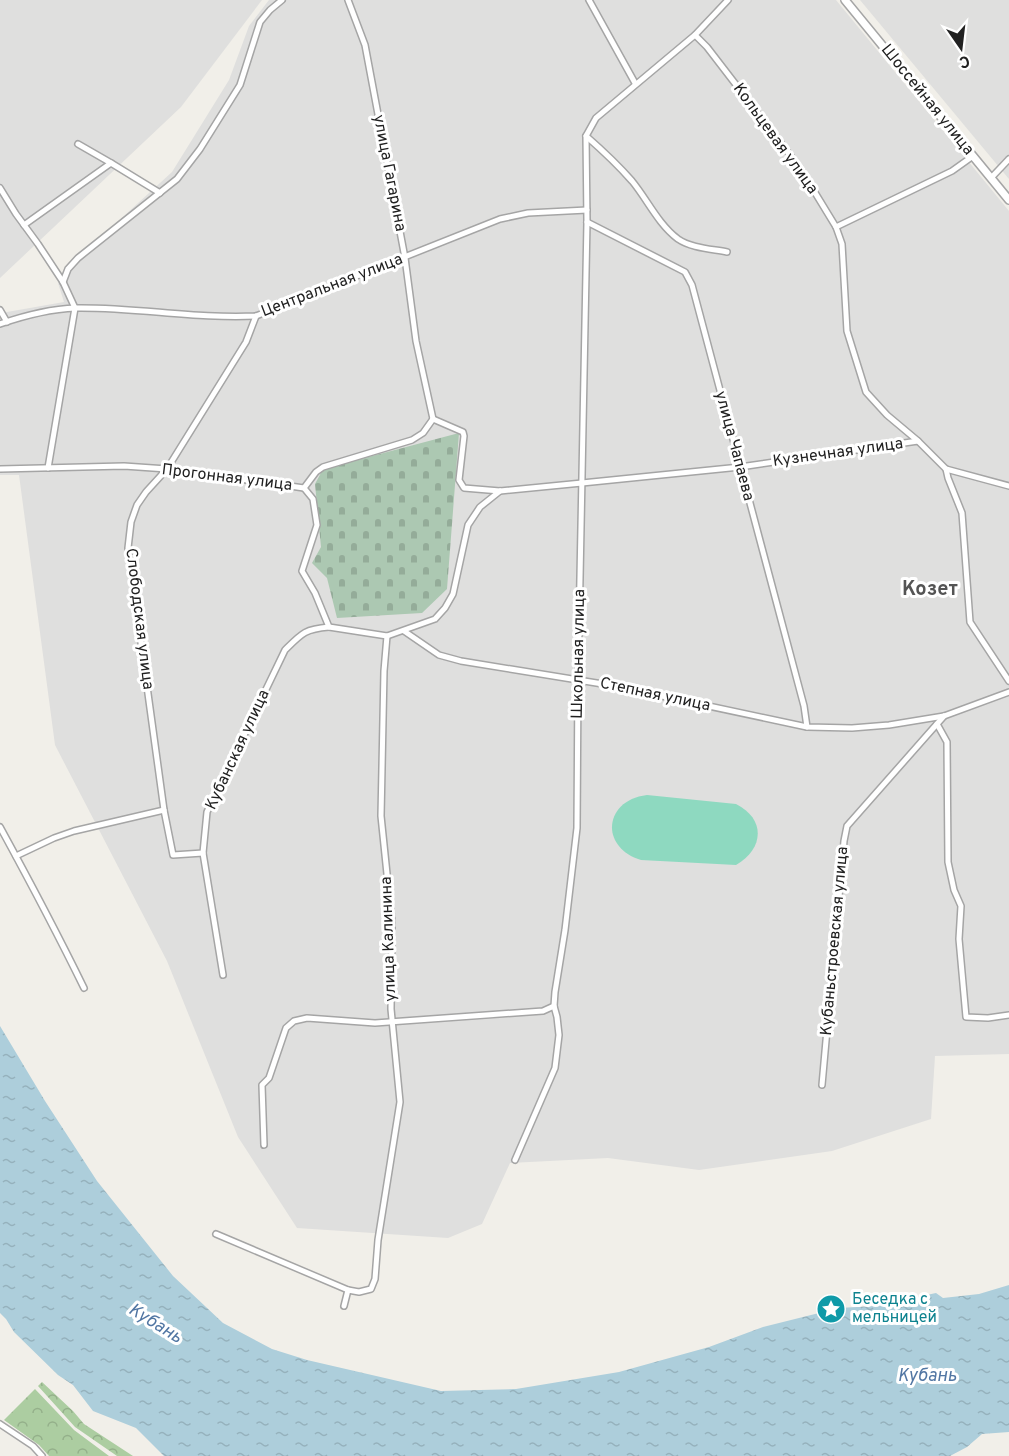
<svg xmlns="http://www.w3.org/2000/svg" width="1009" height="1456" viewBox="0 0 1009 1456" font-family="Overpass,sans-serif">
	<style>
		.residential { fill: #dfdfde }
		.forest { fill: url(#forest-crowns) }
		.cemetery { fill: url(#cemetery-stones) }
		.pitch { fill: #8ed9c0 }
		.water { fill: url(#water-ripples) }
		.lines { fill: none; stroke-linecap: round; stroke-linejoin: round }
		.minor-casing { stroke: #a5a5a5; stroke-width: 8 }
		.tertiary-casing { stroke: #a5a5a5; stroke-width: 10 }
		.minor { stroke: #fff; stroke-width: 5 }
		.tertiary { stroke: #fff; stroke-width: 7 }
		.labels { text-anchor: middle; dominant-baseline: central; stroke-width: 6; stroke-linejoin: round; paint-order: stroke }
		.street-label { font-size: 16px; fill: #212121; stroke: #fff }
		.culture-label { font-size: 16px; fill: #0d838f; stroke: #fff; text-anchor: start }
		.water-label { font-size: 18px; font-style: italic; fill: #5176a3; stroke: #fff }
		.quarter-label { font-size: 20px; font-weight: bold; fill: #545454; stroke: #fff }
	</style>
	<defs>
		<pattern id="forest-crowns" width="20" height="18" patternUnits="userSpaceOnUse" patternTransform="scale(1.5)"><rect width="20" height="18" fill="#accda1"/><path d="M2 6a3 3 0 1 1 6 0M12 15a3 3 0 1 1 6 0" fill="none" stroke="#94b08a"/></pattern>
		<pattern id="cemetery-stones" width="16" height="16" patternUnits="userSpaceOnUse" patternTransform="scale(1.5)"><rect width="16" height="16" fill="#acc8b2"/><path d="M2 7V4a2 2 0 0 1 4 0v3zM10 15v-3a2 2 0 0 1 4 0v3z" fill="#94ac99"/></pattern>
		<pattern id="water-ripples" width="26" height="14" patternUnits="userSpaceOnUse" patternTransform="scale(1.5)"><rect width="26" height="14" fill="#adcedb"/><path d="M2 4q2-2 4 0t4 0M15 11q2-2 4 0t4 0" fill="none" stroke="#95b1bc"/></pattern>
	</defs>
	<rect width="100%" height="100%" fill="#f1efe9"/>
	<g class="residential">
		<path d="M0,0H262L181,107L0,278Z"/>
		<path d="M269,0H836L1009,211V1054L935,1056L931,1119L832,1151L699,1170L608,1158L510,1163L482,1224L448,1238L297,1228L238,1137L167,961L55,745L19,475H0V315L7,312L64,302L58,283L66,269L172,172L229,80L249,26Z"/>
		<path d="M860,0H1009V179Z"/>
	</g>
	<g class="forest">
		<path d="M42,1382L73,1411L84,1424L133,1456H117L75,1427L38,1386Z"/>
		<path d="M35,1389L74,1430L109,1456H49L39,1445L4,1420Z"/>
	</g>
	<path class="cemetery" d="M459,433L447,589L422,613L337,618L327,578L312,563L321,547L315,484L323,469Z"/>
	<path class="pitch" d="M647,795L736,804C766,819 764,849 736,865L641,860C599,847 604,800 647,795Z"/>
	<path class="water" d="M0,1026L45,1101L97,1181L173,1276L223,1323L272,1349L307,1360L441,1391L516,1389L619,1372L709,1347L763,1327L839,1308L874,1306L936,1293L943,1298L979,1294L1009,1285V1432L982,1434L967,1447L950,1456H164L136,1428L93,1411L73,1385L58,1375L14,1332L6,1319L0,1313Z"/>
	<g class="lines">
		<g class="minor-casing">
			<g id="minor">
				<path d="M348,0L365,45L405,258L416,341L433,419"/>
				<path d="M589,0L635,83"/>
				<path d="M695,35L707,47L800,168L836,227L842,244L847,331L866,392L887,415L918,441"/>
				<path d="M586,136C602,150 618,165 632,181C647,199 658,224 678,239C691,248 712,249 727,252"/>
				<path d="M78,144L111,163"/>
				<path d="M991,178L1009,159"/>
				<path d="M0,188L16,214L38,244L63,282L75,308L48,468"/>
				<path d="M587,222L685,272L692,285L804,706L807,727"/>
				<path d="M24,225L111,163L160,193"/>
				<path d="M836,227L952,171L973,156"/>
				<path d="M63,282L68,269L78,258L177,179L200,149L240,85L260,22L270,10L282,0"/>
				<path d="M0,310L7,322"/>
				<path d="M0,324C23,316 51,309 76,308C136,307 196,319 256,316L500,219L528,213L587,210"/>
				<path d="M433,419L463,432L464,436L459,480L464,488L500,491L582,483L740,467L918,441L946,469L1009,486"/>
				<path d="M0,469L124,466L167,469L304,488L316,472L323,467L412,440L423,433L433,419"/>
				<path d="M946,469L948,478L962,513L970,622L1009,681"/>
				<path d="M304,488L313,499L317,525L302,571L315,593L329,627L387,636L435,619L445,608L453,594L468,525L480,507L500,491"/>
				<path d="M404,631L439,655L461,661L615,686L807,727L852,728L889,725L944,716L1009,692"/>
				<path d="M937,724L947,742L948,862L954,890L961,906L959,939L966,1017L988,1018L1009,1015"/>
				<path d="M0,827C29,880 57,933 84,988"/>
				<path d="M203,853L173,855L164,810L128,548L131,522L137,505L146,492L167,469L246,342L256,316"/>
				<path d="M16,856L54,838L74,831L164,810"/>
				<path d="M223,975L203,853L207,812L285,650C302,633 305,629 329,627"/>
				<path d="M822,1085L844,841L847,826L944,716"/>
				<path d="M264,1145L262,1085L269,1078L286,1028L294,1021L307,1018L375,1023L543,1011L554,1006"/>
				<path d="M515,1160L555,1068L559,1035L557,1017L554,1006L555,992L565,930L577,828L578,679L587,222L586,136L596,118L695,35L728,0"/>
				<path d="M216,1234L348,1290"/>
				<path d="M344,1306L348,1290L359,1292L371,1289L375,1279L378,1240L400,1102L391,1009L392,922L381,816L384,671L387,636"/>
				<path d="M0,1424L33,1446L42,1456"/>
			</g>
		</g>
		<g class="tertiary-casing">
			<path id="tertiary" d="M845,0L1009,200"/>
		</g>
		<use href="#minor" class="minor"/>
		<use href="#tertiary" class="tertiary"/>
	</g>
	<defs>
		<g id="sight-disc" transform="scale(1.5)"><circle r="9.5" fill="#0f9aa8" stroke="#fff"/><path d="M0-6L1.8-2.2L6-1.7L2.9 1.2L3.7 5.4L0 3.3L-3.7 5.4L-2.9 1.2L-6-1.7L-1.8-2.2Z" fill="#fff"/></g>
	</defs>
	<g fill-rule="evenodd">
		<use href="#sight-disc" x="831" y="1309"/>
	</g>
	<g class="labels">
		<g class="street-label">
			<text transform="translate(927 100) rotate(51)">Шоссейная улица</text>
			<text transform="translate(775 139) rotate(54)">Кольцевая улица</text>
			<text transform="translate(389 173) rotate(79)">улица Гагарина</text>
			<text transform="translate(332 286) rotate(-21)">Центральная улица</text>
			<text transform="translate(734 446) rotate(75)">улица Чапаева</text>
			<text transform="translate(838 453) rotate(-8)">Кузнечная улица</text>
			<text transform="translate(227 478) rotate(7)">Прогонная улица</text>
			<text transform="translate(139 619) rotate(83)">Слободская улица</text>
			<text transform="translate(579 654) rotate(-89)">Школьная улица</text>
			<text transform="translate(655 695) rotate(12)">Степная улица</text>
			<text transform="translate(238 750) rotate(-65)">Кубанская улица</text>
			<text transform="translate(389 939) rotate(-92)">улица Калинина</text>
			<text transform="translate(835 941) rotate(-85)">Кубаньстроевская улица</text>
		</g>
		<g class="culture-label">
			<text x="852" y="1300">Беседка с<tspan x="852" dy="18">мельницей</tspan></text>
		</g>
		<g class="water-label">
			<text transform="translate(155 1324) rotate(32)">Кубань</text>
			<text x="927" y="1376">Кубань</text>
		</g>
		<g class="quarter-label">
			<text x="930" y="590">Козет</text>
		</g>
	</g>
	<g transform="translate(961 48) rotate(166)" stroke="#ffffff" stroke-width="4.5" paint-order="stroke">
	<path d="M0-4.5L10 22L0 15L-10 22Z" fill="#212121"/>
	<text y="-9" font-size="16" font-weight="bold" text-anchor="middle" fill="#212121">С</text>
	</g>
</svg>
